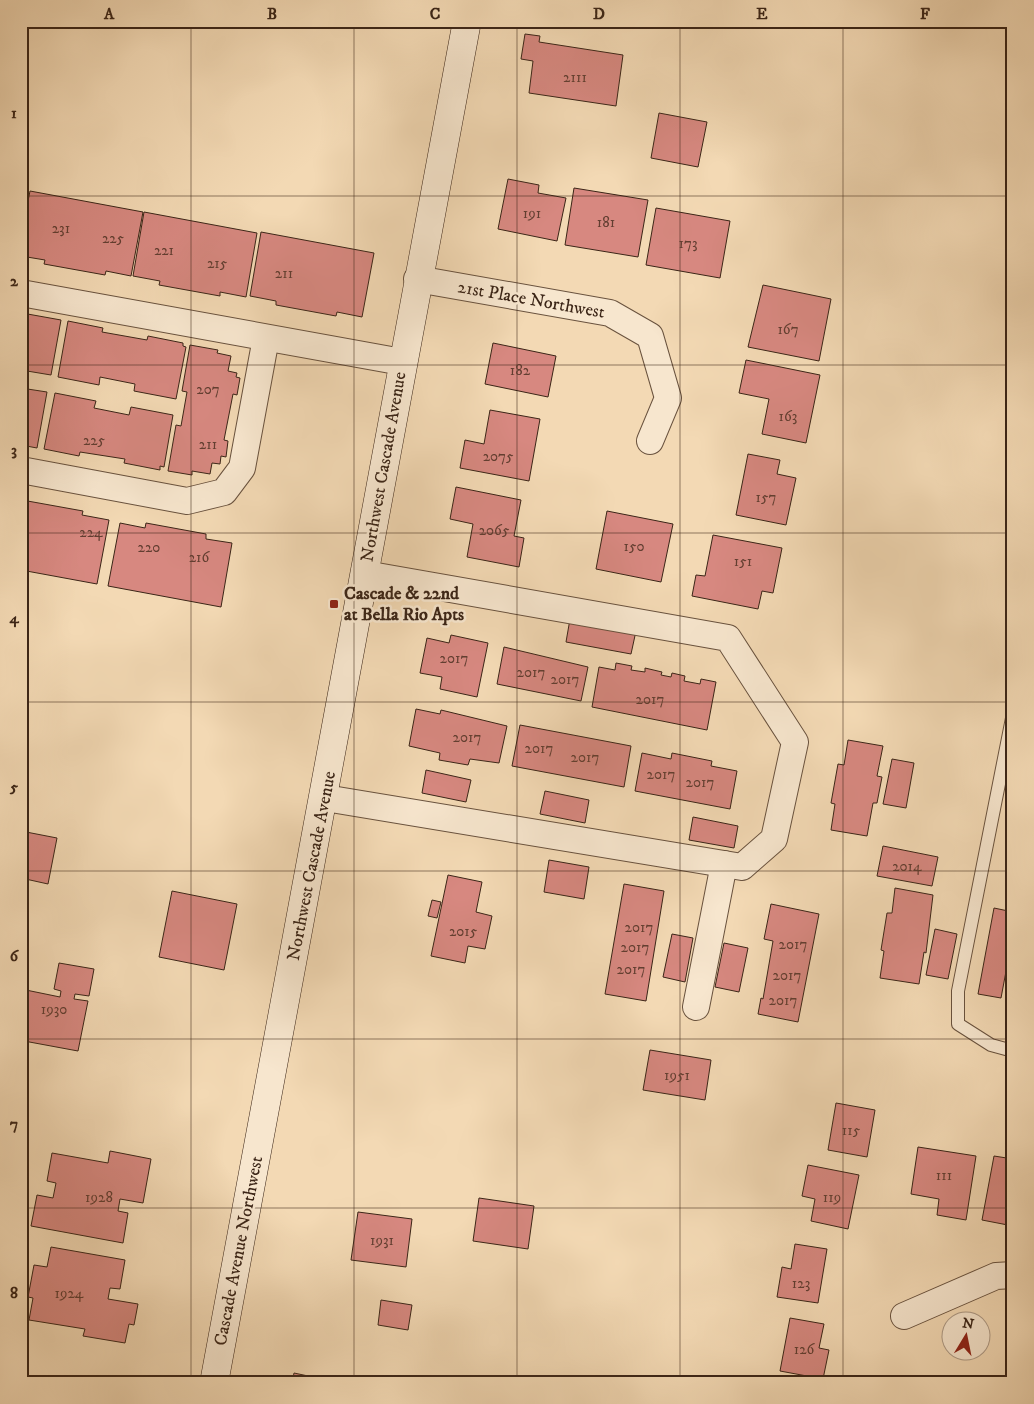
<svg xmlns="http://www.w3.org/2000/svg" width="1034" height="1404" viewBox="0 0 1034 1404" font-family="'IM FELL DW Pica',serif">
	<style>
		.building { fill: #d78880; stroke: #3b2517 }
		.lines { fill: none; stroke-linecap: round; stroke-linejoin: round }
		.lane-casing { stroke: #69523e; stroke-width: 14 }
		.street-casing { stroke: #69523e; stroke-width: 28 }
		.secondary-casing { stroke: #3b2517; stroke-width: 29 }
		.lane { stroke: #f7e6ce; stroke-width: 12 }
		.street { stroke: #f7e6ce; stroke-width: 26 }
		.secondary { stroke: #f7e6ce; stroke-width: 28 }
		.grid { fill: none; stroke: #3b2517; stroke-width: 1; stroke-opacity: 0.55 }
		.poi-dot { fill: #8f2418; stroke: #f7e6ce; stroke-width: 2 }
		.labels { text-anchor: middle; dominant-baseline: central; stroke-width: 5; stroke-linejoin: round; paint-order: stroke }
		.number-label { font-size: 15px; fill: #623e31 }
		.street-label { font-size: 18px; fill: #3b2517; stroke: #f7e6ce }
		.poi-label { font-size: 18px; font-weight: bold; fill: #3b2517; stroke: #f7e6ce; text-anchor: start }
		.neatline { fill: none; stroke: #3b2517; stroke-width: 2 }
		.grid-label { font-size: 16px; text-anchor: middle; font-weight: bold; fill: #3b2517 }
	</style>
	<rect width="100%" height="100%" fill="#f3d9b4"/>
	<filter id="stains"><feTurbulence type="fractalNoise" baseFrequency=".004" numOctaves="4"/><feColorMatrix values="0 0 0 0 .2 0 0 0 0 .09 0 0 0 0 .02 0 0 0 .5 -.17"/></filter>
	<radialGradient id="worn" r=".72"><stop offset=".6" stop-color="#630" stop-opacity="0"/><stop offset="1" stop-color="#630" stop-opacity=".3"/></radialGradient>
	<g class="building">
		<path d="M525,34L540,36L539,42L623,55L616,106L529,93L533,61L521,59Z"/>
		<path d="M659,113L707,122L698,167L651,158Z"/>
		<path d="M508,179L539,185L538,193L566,198L557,241L498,229Z"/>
		<path d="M574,188L648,200L638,257L565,245Z"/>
		<path d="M30,191L143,212L131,276L106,271L105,275L44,264L45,260L21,256V237Z"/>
		<path d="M656,208L730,221L720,278L646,265Z"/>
		<path d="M144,212L257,233L246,297L220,292V296L159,285L160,281L133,276Z"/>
		<path d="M261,232L374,253L362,317L337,312L336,316L276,305V301L250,296Z"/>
		<path d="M763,285L831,299L819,361L748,347Z"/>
		<path d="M22,313L61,320L51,375L21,370Z"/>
		<path d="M68,321L103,328L102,332L147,340L148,336L183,343V346L186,347L176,399L134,391L135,384L100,377L99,385L58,377Z"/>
		<path d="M493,343L556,356L548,397L485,384Z"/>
		<path d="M190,345L218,350L217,353L231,356L228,371L237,373L236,377L240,378L237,395L233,394L224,440L228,441L226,457L221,456L220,464L212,463L210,474L192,471V475L168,471L176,425L181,426L187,392L182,391Z"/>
		<path d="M746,360L820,375L806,443L762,434L769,399L739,393Z"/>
		<path d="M21,388L47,392L37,448L21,445Z"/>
		<path d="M55,393L96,401L94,408L129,415L131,407L173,415L164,467L160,466V470L124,463L125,459L80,452L79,456L44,449Z"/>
		<path d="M490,410L540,419L529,481L460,468L465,440L484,444Z"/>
		<path d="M748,454L780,460L777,474L796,478L786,525L736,515Z"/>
		<path d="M456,487L521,500L514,536L524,538L519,567L467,557L473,524L450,519Z"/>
		<path d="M22,500L83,511L82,515L109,520L97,584L21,570Z"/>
		<path d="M607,511L673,524L661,582L596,569Z"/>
		<path d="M120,523L145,528L146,523L206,534V539L232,543L221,607L108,586Z"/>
		<path d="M713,535L782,548L773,593L762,591L758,609L692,596L696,575L705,576Z"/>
		<path d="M570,619L636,631L631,654L566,642Z"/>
		<path d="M451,635L488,643L477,697L440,689L442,677L420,673L427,638L449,643Z"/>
		<path d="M504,647L588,667L581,701L497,684Z"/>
		<path d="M616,663L632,666L631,670L645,672V668L662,672L661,675L671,677L672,673L685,676L684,681L700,684L701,679L716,682L707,730L592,707L599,667L615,670Z"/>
		<path d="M416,709L440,714L441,710L507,726L499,763L470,759L468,765L439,760L440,753L409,746Z"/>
		<path d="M520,725L631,746L624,787L512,766Z"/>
		<path d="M848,740L883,746L877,776L882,777L877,803H873L867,836L831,830L835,804L831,803L838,764L844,765Z"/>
		<path d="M642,753L671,759L672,753L712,761L711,766L737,771L730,809L635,791Z"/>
		<path d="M892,759L914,763L906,808L883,804Z"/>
		<path d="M426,770L471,780L466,802L422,793Z"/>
		<path d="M545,791L589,800L585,823L540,814Z"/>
		<path d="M693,817L738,826L734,848L689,840Z"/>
		<path d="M21,831L57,838L48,884L21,878Z"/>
		<path d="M883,846L938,857L932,886L877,876Z"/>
		<path d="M549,860L589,867L584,899L544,892Z"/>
		<path d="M448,875L482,882L476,912L492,916L485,949L468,946L465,963L431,956Z"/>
		<path d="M624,884L664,891L646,1001L605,994Z"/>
		<path d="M895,888L933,895L926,953L924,952L919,984L880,978L884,951L881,950L887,913H892Z"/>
		<path d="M172,891L237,904L224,970L159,957Z"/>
		<path d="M432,900L441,902L437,918L428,916Z"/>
		<path d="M771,904L819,914L798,1022L758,1014L761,998L763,999L773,941L764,939Z"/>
		<path d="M994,908L1013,912V934L1001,998L978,994Z"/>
		<path d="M935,929L957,934L948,979L926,975Z"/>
		<path d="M672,934L693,938L685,982L663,977Z"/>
		<path d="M724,943L748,948L739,992L715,987Z"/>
		<path d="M59,963L94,969L89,996L75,994L74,999L88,1001L78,1051L24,1041L28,1019L21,1017V989L60,997L61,991L54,989Z"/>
		<path d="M650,1050L711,1060L705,1100L643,1090Z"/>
		<path d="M836,1103L875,1110L867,1157L828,1150Z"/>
		<path d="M918,1147L976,1156L966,1220L937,1215L939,1199L911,1194Z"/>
		<path d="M110,1151L151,1159L143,1203L120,1199L118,1211L128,1213L123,1243L31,1226L37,1195L53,1198L56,1183L47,1181L52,1153L108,1163Z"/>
		<path d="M994,1156L1013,1159V1226L982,1220Z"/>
		<path d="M808,1165L859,1175L848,1229L811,1221L815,1199L802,1196Z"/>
		<path d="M479,1198L534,1206L528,1249L473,1241Z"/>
		<path d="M358,1212L412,1219L406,1267L351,1260Z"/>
		<path d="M795,1244L827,1249L818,1303L777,1297L782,1267L791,1269Z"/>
		<path d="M51,1247L125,1260L120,1289L110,1288L108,1299L138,1304L134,1325L129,1324L125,1343L83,1336L85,1329L29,1320L33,1298L28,1297L34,1265L47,1267Z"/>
		<path d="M381,1300L412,1305L408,1330L378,1325Z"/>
		<path d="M790,1318L824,1324L819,1348L829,1350L823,1379L780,1371Z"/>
		<path d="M294,1373L327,1380L326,1383H292Z"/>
	</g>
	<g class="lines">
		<g class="lane-casing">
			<path id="lane" d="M1013,713L958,991V1024L991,1045L1013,1051"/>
		</g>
		<g class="street-casing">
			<g id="street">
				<path d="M417,279L610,313L650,336L668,398L650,441"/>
				<path d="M21,293L402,362"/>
				<path d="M21,470L187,501L224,492L242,468L266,338"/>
				<path d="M325,798L742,867L774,839L795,742L728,638L365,574"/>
				<path d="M696,1007L724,864"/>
				<path d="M904,1316L996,1276L1013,1275"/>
			</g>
		</g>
		<g class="secondary-casing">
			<path id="secondary" d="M214,1383C301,929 380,475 467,21"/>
		</g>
		<use href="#lane" class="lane"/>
		<use href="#street" class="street"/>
		<use href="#secondary" class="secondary"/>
	</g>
	<path class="grid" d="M191,21V1383M354,21V1383M517,21V1383M680,21V1383M843,21V1383M21,196H1013M21,365H1013M21,533H1013M21,702H1013M21,871H1013M21,1039H1013M21,1208H1013"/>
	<rect class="poi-dot" x="329" y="599" width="10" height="10" rx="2.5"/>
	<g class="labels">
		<g class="number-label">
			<text x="575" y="77">2111</text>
			<text x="532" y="213">191</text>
			<text x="606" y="222">181</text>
			<text x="61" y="228">231</text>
			<text x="113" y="238">225</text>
			<text x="688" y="243">173</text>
			<text x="164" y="250">221</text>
			<text x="217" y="263">215</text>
			<text x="284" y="273">211</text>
			<text x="788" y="329">167</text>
			<text x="520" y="370">182</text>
			<text x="208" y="389">207</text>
			<text x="788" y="416">163</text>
			<text x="94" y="440">225</text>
			<text x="208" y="444">211</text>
			<text x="498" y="456">2075</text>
			<text x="766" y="497">157</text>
			<text x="494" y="530">2065</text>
			<text x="91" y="532">224</text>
			<text x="634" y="546">150</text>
			<text x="149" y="547">220</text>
			<text x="199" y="557">216</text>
			<text x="743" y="561">151</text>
			<text x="454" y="658">2017</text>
			<text x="531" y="672">2017</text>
			<text x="565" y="679">2017</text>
			<text x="650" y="699">2017</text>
			<text x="467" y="737">2017</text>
			<text x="539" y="748">2017</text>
			<text x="585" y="757">2017</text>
			<text x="661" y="774">2017</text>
			<text x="700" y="782">2017</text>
			<text x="907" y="866">2014</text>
			<text x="639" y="927">2017</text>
			<text x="463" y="931">2015</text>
			<text x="793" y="944">2017</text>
			<text x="635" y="947">2017</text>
			<text x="631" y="969">2017</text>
			<text x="787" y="975">2017</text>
			<text x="783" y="1000">2017</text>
			<text x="54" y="1009">1930</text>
			<text x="677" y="1075">1951</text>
			<text x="851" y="1130">115</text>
			<text x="944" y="1175">111</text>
			<text x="99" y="1197">1928</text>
			<text x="832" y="1197">119</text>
			<text x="382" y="1240">1931</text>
			<text x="801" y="1283">123</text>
			<text x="69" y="1293">1924</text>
			<text x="804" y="1349">126</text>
		</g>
		<g class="street-label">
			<text transform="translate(531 300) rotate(10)">21st Place Northwest</text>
			<text transform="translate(384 467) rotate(-80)">Northwest Cascade Avenue</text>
			<text transform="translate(312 866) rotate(-79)">Northwest Cascade Avenue</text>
			<text transform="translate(239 1251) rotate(-79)">Cascade Avenue Northwest</text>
		</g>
		<g class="poi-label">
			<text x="344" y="594">Cascade &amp; 22nd<tspan x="344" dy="21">at Bella Rio Apts</tspan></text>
		</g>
	</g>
	<rect width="1034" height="1404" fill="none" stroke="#f3d9b4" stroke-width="55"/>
	<g transform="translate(966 1336) rotate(10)"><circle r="24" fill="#f7e6ce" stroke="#ac9985"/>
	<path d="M0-4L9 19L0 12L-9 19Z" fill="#8f2418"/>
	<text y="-8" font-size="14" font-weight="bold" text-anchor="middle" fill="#3b2517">N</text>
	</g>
	<rect x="28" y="28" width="978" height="1348" class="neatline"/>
	<g class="grid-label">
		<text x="109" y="19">A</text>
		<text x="272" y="19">B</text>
		<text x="435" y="19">C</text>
		<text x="599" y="19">D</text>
		<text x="762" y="19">E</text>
		<text x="925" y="19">F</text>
		<text x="14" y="118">1</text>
		<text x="14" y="286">2</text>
		<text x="14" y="455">3</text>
		<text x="14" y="623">4</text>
		<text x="14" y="792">5</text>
		<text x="14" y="961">6</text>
		<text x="14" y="1129">7</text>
		<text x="14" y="1298">8</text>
	</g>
	<rect width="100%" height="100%" filter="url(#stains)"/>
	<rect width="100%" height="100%" fill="url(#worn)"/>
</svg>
